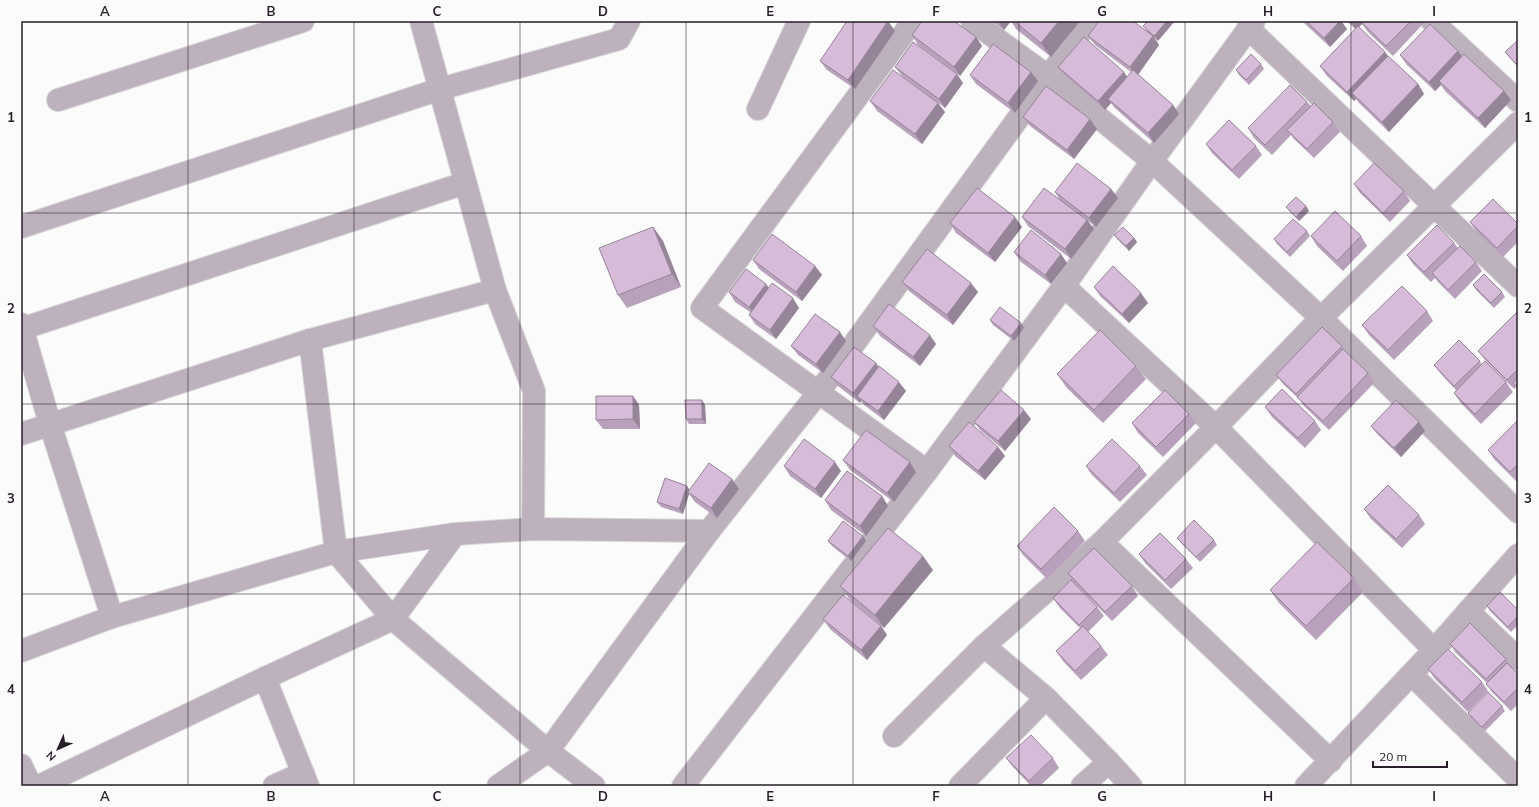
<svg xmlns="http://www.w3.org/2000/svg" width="1539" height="807" viewBox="0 0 1539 807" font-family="Mulish,sans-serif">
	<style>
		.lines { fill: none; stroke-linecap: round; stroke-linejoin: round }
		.minor-casing { stroke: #d9d8d9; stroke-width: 24 }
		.minor { stroke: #bcb1bd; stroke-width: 22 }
		.wall { fill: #b8a2bb }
		.shaded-wall { fill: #968498 }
		.building { fill: #d6bcd9; stroke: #968498 }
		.grid { fill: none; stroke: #281e29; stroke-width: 1; stroke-opacity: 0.55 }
		.neatline { fill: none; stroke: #281e29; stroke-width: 1.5 }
		.grid-label { font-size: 13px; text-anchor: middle; font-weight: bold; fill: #281e29 }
	</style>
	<rect width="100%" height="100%" fill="#fbfbfb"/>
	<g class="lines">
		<g class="minor-casing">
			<g id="minor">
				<path d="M421,21L495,290L534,391L533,529"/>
				<path d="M913,21L702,308L927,471"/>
				<path d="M972,21L1049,77L1152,161L1321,318L1518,512"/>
				<path d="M1432,21L1518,101"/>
				<path d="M1248,28L1518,286"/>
				<path d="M58,100L303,21"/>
				<path d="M758,109L799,21"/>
				<path d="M21,227L440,89L619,39L629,21"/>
				<path d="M1064,286L1216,427L1434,650"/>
				<path d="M21,324L50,424L112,617"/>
				<path d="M21,329L465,183"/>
				<path d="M310,340L336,552L393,619L548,751L594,786"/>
				<path d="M21,434L310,340L495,290"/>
				<path d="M1102,542L1331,761"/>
				<path d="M1468,611L1518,659"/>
				<path d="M984,646L1102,542L1216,427L1321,318L1518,123"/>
				<path d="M21,651L112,617L336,552L455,534L533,529L709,531"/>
				<path d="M1412,675L1518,779"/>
				<path d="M265,678L308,786"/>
				<path d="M894,736L984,646L1046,698L1109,762L1131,786"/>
				<path d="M21,765L31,786"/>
				<path d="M39,786L265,678L393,619L455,534"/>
				<path d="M274,786L303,773"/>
				<path d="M498,786L548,751L709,531L819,392L1089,21"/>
				<path d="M683,786L927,471L1064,286L1152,161L1254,21"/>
				<path d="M960,786L1046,698"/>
				<path d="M1082,786L1109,762"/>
				<path d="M1306,786L1434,650L1518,555"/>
			</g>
		</g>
		<use href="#minor" class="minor"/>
	</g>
	<g class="wall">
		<path d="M992,21H1080L1051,57L1016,29L1011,21L1004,30Z"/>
		<path d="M1148,21L1158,41L1154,37L1159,45L1138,75L1173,105L1179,114L1154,143L1115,108L1111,103L1105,110L1065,76L1058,67L1127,77L1131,72L1095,45L1088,36L1147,31L1143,26Z"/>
		<path d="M1302,21H1341L1347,29L1330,47Z"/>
		<path d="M1347,21H1423L1424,23L1393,56L1368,32L1362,24L1359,27L1389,57L1418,84L1424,94L1389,132L1359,103L1356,99L1354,101L1327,76L1320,66L1355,29Z"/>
		<path d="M895,31L855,89L827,70L820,61Z"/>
		<path d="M912,35L976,37L982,46L960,76L918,45Z"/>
		<path d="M1518,42V67L1509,57L1505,52Z"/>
		<path d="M1458,51L1462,56L1504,91L1511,100L1485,128L1445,91L1441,85L1435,91L1407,65L1400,55Z"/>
		<path d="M1261,64L1264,69L1249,85L1239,75L1236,70Z"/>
		<path d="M895,67L963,83L945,108L902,76Z"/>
		<path d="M970,75L1038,81L1015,113L976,84Z"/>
		<path d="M870,101L945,112L922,144L877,111Z"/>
		<path d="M1307,102L1311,106L1333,122L1340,132L1314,158L1294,139L1291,135L1272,155L1254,138L1248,128Z"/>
		<path d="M1023,117L1097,129L1074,159L1030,126Z"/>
		<path d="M1206,144L1256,146L1262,155L1239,179L1212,153Z"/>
		<path d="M1354,184L1404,191L1410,201L1390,222L1360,193Z"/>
		<path d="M1111,189L1118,198L1096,227L1088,221L1094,229L1071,259L1028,226L1022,217L1060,200L1055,192Z"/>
		<path d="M1306,206L1309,211L1299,221L1290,212L1286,207Z"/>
		<path d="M1470,222L1518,224V242L1503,257L1477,232Z"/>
		<path d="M950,223L1022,227L995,262L956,233Z"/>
		<path d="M653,227L663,241L681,287L627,308L618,295Z"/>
		<path d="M1307,231L1310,236L1290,257L1277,244L1274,239Z"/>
		<path d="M1114,235L1134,238L1137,242L1129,251L1118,240Z"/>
		<path d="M1311,236H1361L1367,246L1343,271L1317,246Z"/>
		<path d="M1454,243L1458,248L1476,262L1482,271L1455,299L1439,283L1435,278L1431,282L1413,264L1407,255Z"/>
		<path d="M1014,252L1067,263L1051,284L1021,262Z"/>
		<path d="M753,260L815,266L822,275L802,301L759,269Z"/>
		<path d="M902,282L978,292L953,325L909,291Z"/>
		<path d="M1473,285L1502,292L1505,297L1494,308L1476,290Z"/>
		<path d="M769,287L799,308L776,339L755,324L749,315L750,312L735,302L729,292Z"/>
		<path d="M1094,287L1148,303L1129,323L1100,296Z"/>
		<path d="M1427,311L1433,321L1394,360L1369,335L1362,325Z"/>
		<path d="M1518,311V391L1516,387L1514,389L1485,360L1478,351Z"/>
		<path d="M990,320L1024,328L1014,341L993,325Z"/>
		<path d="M873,326L936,344L920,366L880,336Z"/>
		<path d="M846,341L823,373L798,355L791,346Z"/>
		<path d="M1342,346L1346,351L1368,373L1375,382L1329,430L1304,406L1299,399L1283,384L1276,375Z"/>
		<path d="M1480,361L1482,365L1506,382L1513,392L1481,424L1460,402L1454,393L1456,390L1441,374L1434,365Z"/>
		<path d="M1136,366L1146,379L1103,423L1067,388L1057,374Z"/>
		<path d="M879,367L906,391L884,420L864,405L861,401L860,403L838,386L831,377Z"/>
		<path d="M633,396L639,405L640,429H603L596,420Z"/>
		<path d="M705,405L706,424H689L686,419Z"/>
		<path d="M1265,407L1315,421L1321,430L1305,448L1272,417Z"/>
		<path d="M1189,414L1196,423L1163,457L1138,433L1132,423Z"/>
		<path d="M1031,419L1005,451L981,431L974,422Z"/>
		<path d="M1518,420V480L1517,482L1494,459L1488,450Z"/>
		<path d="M1371,426L1425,431L1401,457L1378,435Z"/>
		<path d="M949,446L998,447L1005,456L985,480L955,456Z"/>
		<path d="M843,460L916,472L894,502L850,470Z"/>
		<path d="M784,466L841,471L821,498L790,476Z"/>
		<path d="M1086,466H1140L1147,475L1120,502L1092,475Z"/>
		<path d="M739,489L717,518L695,502L689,494L683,514L661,507L657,502L690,490Z"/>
		<path d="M882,496L888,506L866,536L831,510L825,500Z"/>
		<path d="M1364,509L1419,515L1425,524L1402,548L1371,519Z"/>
		<path d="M1078,531L1085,541L1047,579L1023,555L1017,546Z"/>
		<path d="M1177,538L1214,540L1217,545L1200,562L1181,543Z"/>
		<path d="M828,541H866L851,561L832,546Z"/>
		<path d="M1139,554L1186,559L1193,568L1171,589L1145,563Z"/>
		<path d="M933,570L884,628L850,600L840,586Z"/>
		<path d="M1068,573L1132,586L1138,596L1112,621L1074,583Z"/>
		<path d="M1354,578L1363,592L1316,640L1279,603L1270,590Z"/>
		<path d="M1053,598L1097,607L1104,616L1088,632L1101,646L1108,655L1081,680L1063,661L1056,651L1080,628L1060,608Z"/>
		<path d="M1487,606L1518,610V625L1511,632L1490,611Z"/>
		<path d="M823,619L881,626L887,635L867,660L830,629Z"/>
		<path d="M1450,644L1506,659L1512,668L1518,674V704L1511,711L1493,693L1486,684L1487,683L1456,653Z"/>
		<path d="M1428,669L1482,682L1488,691L1468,712L1435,679Z"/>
		<path d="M1502,706L1505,711L1485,731L1471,718L1468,713Z"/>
		<path d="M1006,758H1053L1059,768L1040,786H1031L1013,767Z"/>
	</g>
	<g class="shaded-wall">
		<path d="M888,21L895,31L855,89L848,80Z"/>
		<path d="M998,21H1011L1004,30Z"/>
		<path d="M1059,21H1080L1051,57L1041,43Z"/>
		<path d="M1167,21H1175L1158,41L1154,36Z"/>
		<path d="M1340,21H1341L1347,29L1330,47L1324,38Z"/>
		<path d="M1350,21H1365L1356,30Z"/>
		<path d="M1153,36L1159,45L1137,76L1130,67Z"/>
		<path d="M976,37L982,46L960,76L954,67Z"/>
		<path d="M1458,51L1465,60L1439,81L1441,85L1435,91L1429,82Z"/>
		<path d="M1385,52L1392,61L1352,93L1356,99L1354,101L1347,92Z"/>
		<path d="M1031,72L1038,81L1015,113L1008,103Z"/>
		<path d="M1124,72L1130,81L1108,99L1111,103L1105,110L1098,101Z"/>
		<path d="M957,74L963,83L945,108L939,99Z"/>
		<path d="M1418,84L1424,94L1389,132L1382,122Z"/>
		<path d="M1504,91L1511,100L1485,128L1478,118Z"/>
		<path d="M938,103L945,112L922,144L915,134Z"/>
		<path d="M1173,105L1179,114L1154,143L1148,133Z"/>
		<path d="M1090,119L1097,129L1074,159L1067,150Z"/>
		<path d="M1111,189L1118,198L1096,227L1089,218Z"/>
		<path d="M1306,206L1309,211L1299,221L1296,217Z"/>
		<path d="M1015,217L1022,227L995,262L988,253Z"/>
		<path d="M1087,220L1094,229L1071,259L1065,249Z"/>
		<path d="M653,227L663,241L681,287L672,274Z"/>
		<path d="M1134,238L1137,242L1129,251L1126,246Z"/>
		<path d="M1061,254L1067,263L1051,284L1045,275Z"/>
		<path d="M815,266L822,275L802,301L796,292Z"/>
		<path d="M971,283L978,292L953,325L947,315Z"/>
		<path d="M766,284L773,293L756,316L749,307Z"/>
		<path d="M1141,293L1148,303L1129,323L1122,314Z"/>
		<path d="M793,298L799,308L776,339L770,330Z"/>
		<path d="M1021,323L1024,328L1014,341L1011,336Z"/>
		<path d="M840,332L846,341L823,373L816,364Z"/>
		<path d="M930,335L936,344L920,366L913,357Z"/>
		<path d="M876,363L882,372L857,396L861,401L860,403L853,393Z"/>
		<path d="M899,382L906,391L884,420L878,411Z"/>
		<path d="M633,396L639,405L640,429L633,419Z"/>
		<path d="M702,400L705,405L706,424L702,419Z"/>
		<path d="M1024,410L1031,419L1005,451L998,441Z"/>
		<path d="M1419,422L1425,431L1401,457L1394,448Z"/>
		<path d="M998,447L1005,456L985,480L978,471Z"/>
		<path d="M835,462L841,471L821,498L815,489Z"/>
		<path d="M910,462L916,472L894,502L887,493Z"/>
		<path d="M732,479L739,489L717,518L711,508Z"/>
		<path d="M687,486L690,490L688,492L689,494L683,514L679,509Z"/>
		<path d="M882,496L888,506L866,536L860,526Z"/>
		<path d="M863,536L866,541L851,561L848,556Z"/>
		<path d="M923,556L933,570L884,628L875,615Z"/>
		<path d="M881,626L887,635L867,660L861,650Z"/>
	</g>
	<g class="building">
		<path d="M847,21H888L848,80L820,61Z"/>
		<path d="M922,21H954L976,37L954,67L912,35Z"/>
		<path d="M1014,21H1059L1041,43Z"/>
		<path d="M1099,21H1133L1153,36L1130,67L1088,36Z"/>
		<path d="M1148,21H1167L1154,36L1143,26Z"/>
		<path d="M1306,21H1340L1324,38Z"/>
		<path d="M1363,21H1411L1386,46L1361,22Z"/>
		<path d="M1430,24L1458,51L1429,82L1400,55Z"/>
		<path d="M1358,26L1385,52L1347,92L1320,66Z"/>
		<path d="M1084,37L1124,72L1098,101L1058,67Z"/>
		<path d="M1517,41L1518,42V66L1505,52Z"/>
		<path d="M913,42L957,74L939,99L895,67Z"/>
		<path d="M993,44L1031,72L1008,103L970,75Z"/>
		<path d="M1251,54L1261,64L1246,80L1236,70Z"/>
		<path d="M1464,54L1504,91L1478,118L1439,81Z"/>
		<path d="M1388,56L1418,84L1382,122L1352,93Z"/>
		<path d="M893,70L938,103L915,134L870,101Z"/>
		<path d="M1133,70L1173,105L1148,133L1108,99Z"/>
		<path d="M1290,85L1307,102L1265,145L1248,128Z"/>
		<path d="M1046,86L1090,119L1067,150L1023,117Z"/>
		<path d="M1314,103L1333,122L1307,149L1287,130Z"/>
		<path d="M1229,120L1256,146L1232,170L1206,144Z"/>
		<path d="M1077,163L1111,189L1089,218L1055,192Z"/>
		<path d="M1374,163L1404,191L1383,213L1354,184Z"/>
		<path d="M977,188L1015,217L988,253L950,223Z"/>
		<path d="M1044,188L1087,220L1065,249L1022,217Z"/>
		<path d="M1296,197L1306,206L1296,217L1286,207Z"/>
		<path d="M1493,199L1518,224V226L1497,248L1470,222Z"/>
		<path d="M1335,211L1361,236L1337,261L1311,236Z"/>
		<path d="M1293,219L1307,231L1287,252L1274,239Z"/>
		<path d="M1437,225L1454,243L1424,272L1407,255Z"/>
		<path d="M653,227L672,274L618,295L599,248Z"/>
		<path d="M1123,227L1134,238L1126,246L1114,235Z"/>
		<path d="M1031,230L1061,254L1045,275L1014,252Z"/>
		<path d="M772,234L815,266L796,292L753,260Z"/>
		<path d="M1460,246L1476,262L1448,290L1432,273Z"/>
		<path d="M927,249L971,283L947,315L902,282Z"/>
		<path d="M1113,266L1141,293L1122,314L1094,287Z"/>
		<path d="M746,269L766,284L749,307L729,292Z"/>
		<path d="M1484,274L1502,292L1491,303L1473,285Z"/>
		<path d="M772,283L793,298L770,330L749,315Z"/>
		<path d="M1402,286L1427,311L1388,350L1362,325Z"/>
		<path d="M889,304L930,335L913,357L873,326Z"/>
		<path d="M1000,307L1021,323L1011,336L990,320Z"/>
		<path d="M1518,311V369L1507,380L1478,351Z"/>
		<path d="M815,314L840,332L816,364L791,346Z"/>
		<path d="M1322,327L1342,346L1296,394L1276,375Z"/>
		<path d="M1100,330L1136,366L1094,410L1057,374Z"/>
		<path d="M1459,340L1480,361L1454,386L1434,365Z"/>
		<path d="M854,347L876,363L853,393L831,377Z"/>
		<path d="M1343,349L1368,373L1323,421L1297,397Z"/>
		<path d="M1485,361L1506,382L1475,414L1454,393Z"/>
		<path d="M879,366L899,382L878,411L857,396Z"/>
		<path d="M1518,378V388L1513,383Z"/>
		<path d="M1282,389L1315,421L1298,438L1265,407Z"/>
		<path d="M1001,390L1024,410L998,441L974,422Z"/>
		<path d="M1165,390L1189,414L1156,447L1132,423Z"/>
		<path d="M596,396H633V419L596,420Z"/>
		<path d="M685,400H702V419H686Z"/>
		<path d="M1396,400L1419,422L1394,448L1371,426Z"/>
		<path d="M1518,420V464L1510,472L1488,450Z"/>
		<path d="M969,422L998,447L978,471L949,446Z"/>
		<path d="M866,430L910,462L887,493L843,460Z"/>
		<path d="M804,439L835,462L815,489L784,466Z"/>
		<path d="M1112,439L1140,466L1114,493L1086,466Z"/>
		<path d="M709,463L732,479L711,508L688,492Z"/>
		<path d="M847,471L882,496L860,526L825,500Z"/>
		<path d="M665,478L687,486L679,509L657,502Z"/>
		<path d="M1388,485L1419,515L1396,539L1364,509Z"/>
		<path d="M1054,507L1078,531L1041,569L1017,546Z"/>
		<path d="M1194,520L1214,540L1196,557L1177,538Z"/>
		<path d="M843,521L863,536L848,556L828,541Z"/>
		<path d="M888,528L923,556L875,615L840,586Z"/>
		<path d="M1160,533L1186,559L1165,580L1139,554Z"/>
		<path d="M1317,542L1354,578L1306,626L1270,590Z"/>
		<path d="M1094,548L1132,586L1105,612L1068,573Z"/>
		<path d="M1071,580L1097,607L1079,625L1053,598Z"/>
		<path d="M1500,592L1518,610V616L1508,627L1487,606Z"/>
		<path d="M843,595L881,626L861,650L823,619Z"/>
		<path d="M1470,623L1506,659L1486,679L1450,644Z"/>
		<path d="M1083,626L1101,646L1075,671L1056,651Z"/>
		<path d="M1448,649L1482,682L1462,702L1428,669Z"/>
		<path d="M1507,663L1518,674V688L1504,702L1486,684Z"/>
		<path d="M1488,692L1502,706L1482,727L1468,713Z"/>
		<path d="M1031,735L1053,758L1029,781L1006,758Z"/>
	</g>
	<path class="grid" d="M188,21V786M354,21V786M520,21V786M686,21V786M853,21V786M1019,21V786M1185,21V786M1351,21V786M21,213H1518M21,404H1518M21,594H1518"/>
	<rect width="1539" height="807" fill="none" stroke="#fbfbfb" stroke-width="44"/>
	<g transform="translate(58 749) rotate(225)" stroke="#fbfbfb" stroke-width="3" paint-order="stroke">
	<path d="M0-3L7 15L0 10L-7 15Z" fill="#281e29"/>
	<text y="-6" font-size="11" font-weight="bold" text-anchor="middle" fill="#281e29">N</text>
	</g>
	<path d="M1373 761v6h74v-6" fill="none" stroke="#281e29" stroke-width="2"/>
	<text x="1379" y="761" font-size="12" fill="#281e29" stroke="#fbfbfb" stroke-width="3" paint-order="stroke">20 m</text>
	<rect x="22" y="22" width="1495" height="763" class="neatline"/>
	<g class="grid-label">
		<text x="105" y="16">A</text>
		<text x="271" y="16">B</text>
		<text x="437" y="16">C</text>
		<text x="603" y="16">D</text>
		<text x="770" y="16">E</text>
		<text x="936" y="16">F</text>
		<text x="1102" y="16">G</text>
		<text x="1268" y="16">H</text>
		<text x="1434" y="16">I</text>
		<text x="11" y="122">1</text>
		<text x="1528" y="122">1</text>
		<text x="11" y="313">2</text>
		<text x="1528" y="313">2</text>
		<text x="11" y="503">3</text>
		<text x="1528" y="503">3</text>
		<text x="11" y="694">4</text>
		<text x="1528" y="694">4</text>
		<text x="105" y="801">A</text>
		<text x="271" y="801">B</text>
		<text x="437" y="801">C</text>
		<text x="603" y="801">D</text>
		<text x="770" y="801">E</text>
		<text x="936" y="801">F</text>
		<text x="1102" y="801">G</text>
		<text x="1268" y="801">H</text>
		<text x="1434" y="801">I</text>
	</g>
</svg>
